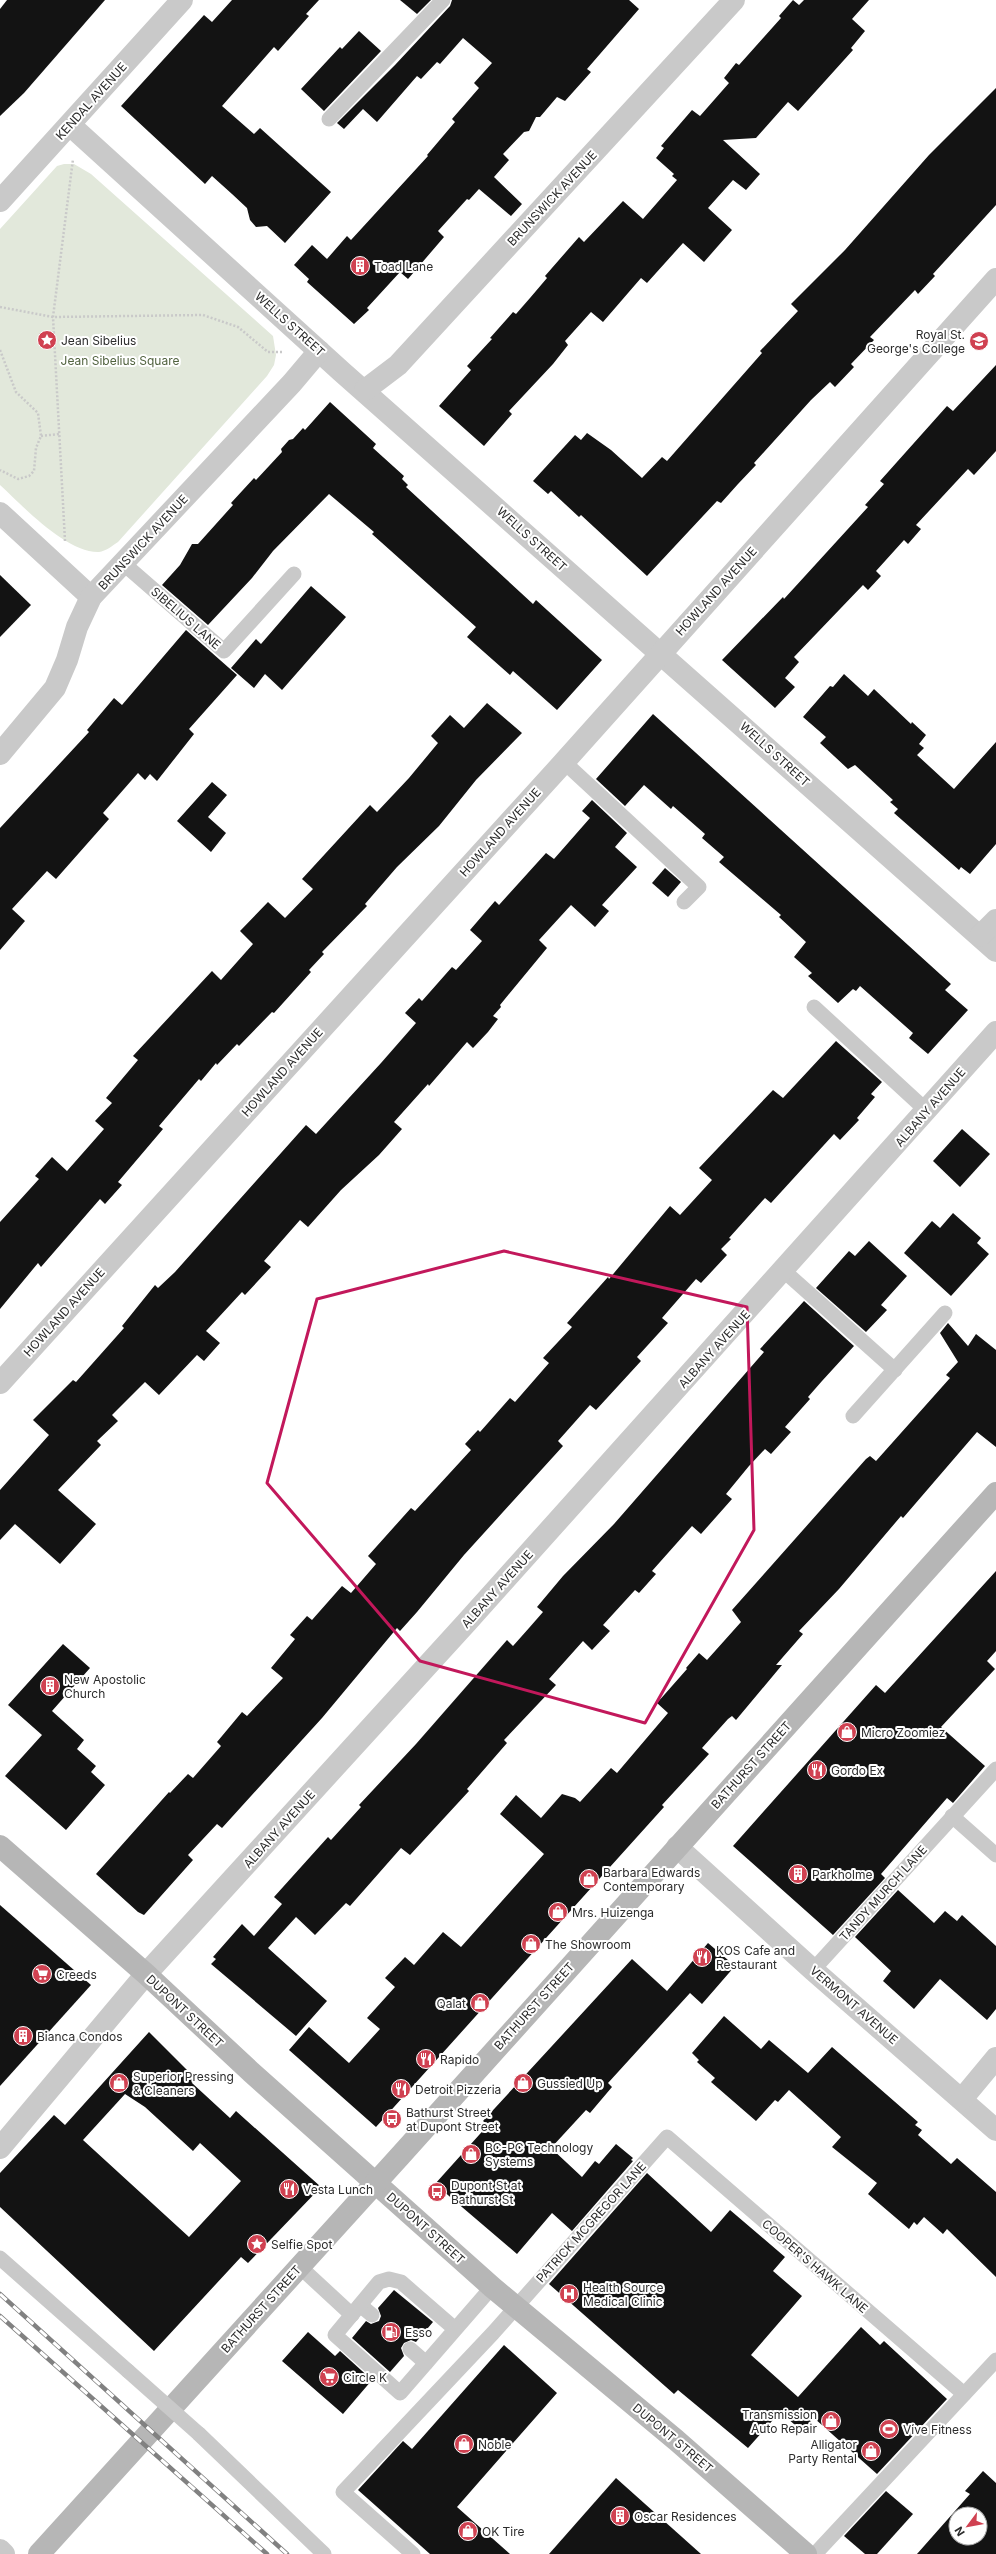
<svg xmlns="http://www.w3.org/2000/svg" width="996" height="2554" viewBox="0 0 996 2554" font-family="Inter,sans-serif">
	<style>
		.green { fill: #e2e8db }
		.building { fill: #131313; fill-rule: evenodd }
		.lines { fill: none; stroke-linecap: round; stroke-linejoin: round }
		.path { stroke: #c9c9c9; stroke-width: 2.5; stroke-dasharray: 2 2; stroke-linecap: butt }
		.lane { stroke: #c9c9c9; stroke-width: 15 }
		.street { stroke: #c9c9c9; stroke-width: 22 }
		.secondary { stroke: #b6b6b6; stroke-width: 22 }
		.rail-casing { stroke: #818181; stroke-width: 4.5 }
		.rail { stroke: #fff; stroke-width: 3; stroke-dasharray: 9; stroke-linecap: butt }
		.lane-bridge { stroke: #c9c9c9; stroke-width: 15 }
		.marked { fill: none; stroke: #c2185b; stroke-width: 3; stroke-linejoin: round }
		.labels { text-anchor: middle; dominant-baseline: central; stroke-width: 4; stroke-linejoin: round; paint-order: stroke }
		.street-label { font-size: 12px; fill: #2c2c2c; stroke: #fff }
		.poi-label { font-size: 12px; fill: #2c2c2c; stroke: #fff; text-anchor: start }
		.park-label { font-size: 12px; fill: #51623f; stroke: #fff }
	</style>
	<rect width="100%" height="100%" fill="#fff"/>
	<path class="green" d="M64,164H74L91,174L273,336L276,355L274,365L267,376L118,542C112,546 106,551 99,552C66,553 23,506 0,485V229L57,166Z"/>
	<g class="building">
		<path d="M7,0H105L24,93L0,116V9Z"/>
		<path d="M232,0H319L306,14L309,16L278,51L274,47L222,106L254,134L260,128L331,192L285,243L267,226L256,227L250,220L247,208L232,194L212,176L205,184L121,106L204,15L212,22Z"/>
		<path d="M400,0H431L417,14Z"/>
		<path d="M452,0H629L639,9L587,69L591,72L565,101L557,97L540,117H536L529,131L524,132L503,154L509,160L494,177L522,204L511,216L479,189L469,200L467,199L438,231L444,237L408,279L400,272L367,308L369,310L354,324L307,282L309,279L294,265L312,245L327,259L347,236L351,240L428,156L427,155L455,122L452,119L479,88L474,83L492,63L463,38L440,64L437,62L421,79L417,76L377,122L363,109L344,129L337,123L395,65L450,6Z"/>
		<path d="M793,0L799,5L804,0H869L852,19L865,31L851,48L853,50L798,111L788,102L756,138L723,140L760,174L746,190L733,180L708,208L732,230L704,262L683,243L647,283L641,278L603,322L591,312L565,341L568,345L553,364L509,411L512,414L484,446L439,406L471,370L467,366L492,339L490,338L513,312L516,314L530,298L547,278L545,276L579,237L584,242L623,201L643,219L677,180L672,176L674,174L656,158L664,148L661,146L692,110L700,116L729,83L724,78L736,63L739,65L781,18L779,16Z"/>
		<path d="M359,31L381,51L324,111L301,89L340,47L342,49Z"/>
		<path d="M996,88V205L933,274L935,276L918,294L915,290L870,337L874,340L851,364L854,367L835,387L830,382L811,400L754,463L756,465L738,484L721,503L717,501L647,576L581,515L579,517L551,491L548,494L533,481L575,435L581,440L587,433L611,450L642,478L662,457L667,461L762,353L760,351L798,311L791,304L845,250L929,155Z"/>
		<path d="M996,365V451L974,475L968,469L916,525L921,529L908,544L904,540L876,571L881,576L868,590L863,585L794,657L799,662L785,678L795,687L775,708L722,660L783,597L784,599L868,507L865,505L884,484L880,481L947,406L953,411Z"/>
		<path d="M330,402L376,444L373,448L404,476L402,479L408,485L406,487L533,604L536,600L602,660L557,710L513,671L510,675L467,637L476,627L372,534L374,532L329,494L273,551L252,578L208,625L162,585L180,565L192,544H198L233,505L231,503L254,478L256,480L282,452L281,449L289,440L293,439L303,428L305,430Z"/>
		<path d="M0,575L31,605L0,637Z"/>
		<path d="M311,586L346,617L282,690L265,674L254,688L231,668L256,639L261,644Z"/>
		<path d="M186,630L237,675L189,729L194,734L157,781L150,774L145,780L138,773L103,813L109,819L56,879L47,871L12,909L25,921L0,950V828L89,732L87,730L114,698L122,705Z"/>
		<path d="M844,674L868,696L874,689L911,724L912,722L926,735L919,744L924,748L917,755L954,789L996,742V844L970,874L961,867L959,870L894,813L898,809L890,802L893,800L855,765L848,769L820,743L826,737L803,717L830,686L833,687Z"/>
		<path d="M487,703L522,733L476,780L439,826L397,867L365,904L367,906L322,952L324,954L309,970L311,972L274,1013L272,1012L239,1046L237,1044L217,1065L216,1063L201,1081L199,1079L159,1126L163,1129L118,1182L122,1185L105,1204L100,1199L41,1267L38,1263L0,1309V1222L39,1179L35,1176L52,1157L67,1171L104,1129L95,1121L112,1103L106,1098L138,1060L133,1056L212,971L221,980L253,944L240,931L268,902L285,918L313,889L302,879L370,805L377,812L409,778L438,743L431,736L450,715L464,728Z"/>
		<path d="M653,714L951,984L945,990L968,1010L928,1054L909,1038L913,1033L860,986L856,991L853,989L838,1003L808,976L812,973L794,957L806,942L779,917L781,915L719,862L724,857L702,838L705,834L673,806L671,809L644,785L625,806L596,779Z"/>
		<path d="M212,782L227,795L208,817L226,833L211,852L177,821Z"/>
		<path d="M592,800L627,833L615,847L637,867L602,905L609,911L595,927L571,905L539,940L547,948L500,1005L501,1007L493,1016L498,1019L488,1032L473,1048L467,1042L429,1086L428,1084L394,1122L402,1129L379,1155L341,1190L308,1227L300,1220L264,1261L271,1267L245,1295L242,1292L206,1331L220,1343L204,1361L197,1355L159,1395L145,1382L112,1415L118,1421L97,1441L101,1445L58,1490L96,1524L60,1564L15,1524L0,1540V1490L49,1435L33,1420L73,1380L76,1382L124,1328L122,1326L155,1285L158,1288L175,1272L306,1125L316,1134L381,1063L416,1023L405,1013L419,998L422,1001L452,967L456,970L482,941L470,930L495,901L499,905L546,853L554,859L590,818L582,811Z"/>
		<path d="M665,868L681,882L668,897L652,883Z"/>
		<path d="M836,1041L882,1082L871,1094L875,1097L857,1118L859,1120L840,1140L834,1134L771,1203L765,1198L729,1238L731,1239L721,1249L727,1255L701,1283L696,1279L662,1318L668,1323L637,1357L641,1361L596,1410L590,1405L558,1441L563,1446L464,1555L417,1612L400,1631L397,1628L322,1718L222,1828L217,1824L188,1855L193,1860L144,1915L138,1912L96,1874L169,1792L170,1793L188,1774L193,1778L221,1746L217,1742L242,1712L247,1716L283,1678L271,1668L295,1639L290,1635L307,1616L312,1620L342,1586L351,1593L376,1564L368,1556L411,1508L415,1511L471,1450L465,1444L478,1430L480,1432L510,1398L515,1402L549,1363L543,1358L572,1327L567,1323L608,1277L609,1279L670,1206L680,1215L712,1180L699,1168L773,1090L783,1098Z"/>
		<path d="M962,1129L990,1154L960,1187L933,1161Z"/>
		<path d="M953,1213L981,1238L977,1243L989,1254L951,1296L904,1253L932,1221L940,1228Z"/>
		<path d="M869,1241L907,1276L881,1305L887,1310L866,1332L816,1288L849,1251L855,1256Z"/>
		<path d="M804,1301L854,1346L822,1381L808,1397L810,1399L785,1427L791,1432L771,1454L765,1449L749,1466L726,1494L732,1499L701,1534L692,1526L652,1571L656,1574L639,1593L635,1590L603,1625L610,1631L592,1650L583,1641L549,1679L556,1685L504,1740L507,1743L467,1789L469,1791L410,1855L401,1848L350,1906L346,1903L315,1935L296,1917L268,1948L327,2001L296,2036L211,1964L216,1959L213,1957L242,1924L254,1936L282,1904L274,1897L328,1837L331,1840L361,1807L359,1805L416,1744L507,1640L513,1646L529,1628L543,1612L537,1607L563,1576L614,1524L764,1352L760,1349Z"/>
		<path d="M948,1323L968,1346L976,1334L996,1350V1447L977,1432L903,1518L901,1516L839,1589L799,1631L803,1634L776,1665H782L736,1720L732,1716L728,1719L702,1748L709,1754L662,1805L664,1807L376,2127L289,2050L309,2027L349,2063L380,2029L367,2018L395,1987L385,1978L405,1957L414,1965L443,1932L461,1947L544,1854L500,1814L516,1795L541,1818L562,1794L575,1798L580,1802L611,1768L617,1773L668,1713L657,1703L687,1669L686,1668L699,1653L707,1660L741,1622L732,1610L866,1459L870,1456L876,1461L950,1378L946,1375L958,1362L940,1333Z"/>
		<path d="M996,1571V1651L987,1661L995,1669L941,1727L985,1766L953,1803L947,1798L881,1874L885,1878L833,1935L733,1846L876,1685L885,1693Z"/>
		<path d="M63,1644L90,1668L52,1711L84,1740L77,1749L96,1766L91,1772L105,1785L66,1830L5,1776L42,1735L8,1705Z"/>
		<path d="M898,1890L934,1923L945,1911L957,1921L962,1915L996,1946V2009L987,2020L940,1979L914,2009L883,1981L891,1971L855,1937Z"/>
		<path d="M0,1905L91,1985L0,2086Z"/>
		<path d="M708,1943L735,1966L702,2004L690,1993L608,2083L612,2087L590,2113L586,2110L551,2148L582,2177L595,2161L599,2164L616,2144L633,2158L631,2160L633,2161L572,2231L552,2213L517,2254L435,2184L488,2125L483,2121L632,1959L667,1991Z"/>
		<path d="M724,2016L761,2049L769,2040L808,2073L832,2047L918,2122L915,2125L922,2130L918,2135L951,2164L957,2158L996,2192V2277L947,2229L943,2234L924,2217L917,2225L914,2222L909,2229L868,2194L877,2183L832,2147L841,2137L789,2090L778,2102L775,2100L756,2121L711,2082L715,2078L697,2062L699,2060L692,2053Z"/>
		<path d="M149,2032L196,2079L192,2083L230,2118L236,2111L321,2187L248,2263L241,2257L154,2351L0,2207V2173L54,2115L65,2125ZM125,2094L145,2107L193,2151L200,2143L241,2181L189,2237L83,2140Z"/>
		<path d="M647,2173L711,2232L730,2210L785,2257L773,2271L802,2296L751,2355L798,2397L861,2327L880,2345L884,2341L947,2399L877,2474L814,2418L802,2431L780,2412L748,2448L678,2390L674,2394L549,2284Z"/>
		<path d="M394,2290L433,2322L416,2342L411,2340L404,2343L401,2348L404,2356L390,2372L352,2338L366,2321L371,2324L379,2321L381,2316L378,2308Z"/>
		<path d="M308,2332L335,2356L340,2351L372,2380L343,2414L282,2361Z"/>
		<path d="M504,2345L557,2393L457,2507L510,2554H430L358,2490L403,2441L412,2449Z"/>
		<path d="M983,2471L996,2483V2554H917L970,2494L965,2491ZM956,2514H980V2538H956Z"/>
		<path d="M616,2478L701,2554H549Z"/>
		<path d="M886,2491L913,2514L877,2554H865L844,2536Z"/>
	</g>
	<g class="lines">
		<g class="path">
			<path d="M0,307L53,317L203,315L238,327L268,352H282"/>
			<path d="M0,350L16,392L38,413L41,436L36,448L34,471L29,476L18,479L0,470"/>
			<path d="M41,436L59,434"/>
			<path d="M65,541L53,317L73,159"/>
		</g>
		<g class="lane">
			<path d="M329,119L443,0"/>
			<path d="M124,564L224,651L294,574"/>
			<path d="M564,762L699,887L684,902"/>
			<path d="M814,1007L927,1111"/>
			<path d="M784,1271L895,1370"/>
			<path d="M853,1416L945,1313"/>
			<path d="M952,1816L996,1855"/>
			<path d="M813,1970L996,1769"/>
			<path d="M0,2258L128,2371"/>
			<path d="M299,2266L352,2315"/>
			<path d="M360,2305L372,2315"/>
			<path d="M455,2329L401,2282L389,2279L379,2282L335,2335L400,2393L492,2287"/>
			<path d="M410,2349L426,2363"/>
			<path d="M199,2434L324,2554"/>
			<path d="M413,2554L343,2492L493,2333L667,2137L964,2394"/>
			<path d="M815,2554L996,2360"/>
		</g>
		<g class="street">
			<path d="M70,125L342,372L996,951"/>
			<path d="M0,201L182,0"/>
			<path d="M365,390L398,365L734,0"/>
			<path d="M0,513L91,597"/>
			<path d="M0,754L55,688L67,660L77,627L91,597L292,383L319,351"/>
			<path d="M980,936L996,920"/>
			<path d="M0,1383L564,762L996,279"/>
			<path d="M677,1847L813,1970L996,2130"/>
			<path d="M962,2099L996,2058"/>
			<path d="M0,2148L146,1974L467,1622L996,1032"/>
			<path d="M0,2550L4,2554"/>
		</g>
		<g class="secondary">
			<path d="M0,1846L146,1974L251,2072L492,2287L676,2440L806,2554"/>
			<path d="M39,2554L400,2156L996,1493"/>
		</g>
		<g class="rail-casing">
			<g id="rail">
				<path d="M0,2294L287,2554"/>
				<path d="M0,2316L267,2554"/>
			</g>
		</g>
		<use href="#rail" class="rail"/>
		<path class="lane-bridge" d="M128,2371L199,2434"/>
	</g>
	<path class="marked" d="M504,1251L747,1307L754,1530L645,1723L420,1661L267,1483L317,1299Z"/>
	<defs>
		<g id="building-disc" transform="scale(1)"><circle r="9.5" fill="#d04151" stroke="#fff"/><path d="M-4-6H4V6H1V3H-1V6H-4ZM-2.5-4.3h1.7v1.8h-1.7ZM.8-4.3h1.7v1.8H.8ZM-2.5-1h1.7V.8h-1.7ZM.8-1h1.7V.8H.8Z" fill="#fff"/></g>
		<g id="sight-disc" transform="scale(1)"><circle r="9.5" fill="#d04151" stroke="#fff"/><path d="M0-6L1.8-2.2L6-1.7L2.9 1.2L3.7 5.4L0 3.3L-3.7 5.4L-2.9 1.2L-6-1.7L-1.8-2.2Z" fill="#fff"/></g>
		<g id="school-disc" transform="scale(1)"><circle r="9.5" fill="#d04151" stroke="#fff"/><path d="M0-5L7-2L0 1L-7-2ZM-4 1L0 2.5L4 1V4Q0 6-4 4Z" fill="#fff"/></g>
		<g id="shop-disc" transform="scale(1)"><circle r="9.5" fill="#d04151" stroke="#fff"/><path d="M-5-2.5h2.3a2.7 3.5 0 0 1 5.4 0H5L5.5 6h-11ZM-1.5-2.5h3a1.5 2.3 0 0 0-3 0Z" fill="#fff"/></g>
		<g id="restaurant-disc" transform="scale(1)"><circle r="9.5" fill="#d04151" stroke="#fff"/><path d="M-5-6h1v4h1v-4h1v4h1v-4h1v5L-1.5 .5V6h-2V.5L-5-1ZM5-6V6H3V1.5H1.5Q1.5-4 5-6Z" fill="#fff"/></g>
		<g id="supermarket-disc" transform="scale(1)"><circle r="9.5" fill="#d04151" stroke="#fff"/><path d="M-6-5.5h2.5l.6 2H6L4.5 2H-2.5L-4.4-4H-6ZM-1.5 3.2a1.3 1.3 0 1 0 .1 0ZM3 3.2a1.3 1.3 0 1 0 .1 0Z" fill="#fff"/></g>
		<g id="bus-disc" transform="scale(1)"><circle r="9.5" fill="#d04151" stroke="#fff"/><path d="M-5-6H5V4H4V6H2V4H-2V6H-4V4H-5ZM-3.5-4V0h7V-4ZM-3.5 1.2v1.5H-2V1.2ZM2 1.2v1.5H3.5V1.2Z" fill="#fff"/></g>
		<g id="hospital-disc" transform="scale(1)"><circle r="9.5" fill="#d04151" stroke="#fff"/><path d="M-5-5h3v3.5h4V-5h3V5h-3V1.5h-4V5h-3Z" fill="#fff"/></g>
		<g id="fuel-disc" transform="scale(1)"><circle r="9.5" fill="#d04151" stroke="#fff"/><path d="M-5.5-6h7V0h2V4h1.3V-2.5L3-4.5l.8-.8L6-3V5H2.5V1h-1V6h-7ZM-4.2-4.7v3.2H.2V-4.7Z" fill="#fff"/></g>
		<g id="stadium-disc" transform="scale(1)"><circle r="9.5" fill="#d04151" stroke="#fff"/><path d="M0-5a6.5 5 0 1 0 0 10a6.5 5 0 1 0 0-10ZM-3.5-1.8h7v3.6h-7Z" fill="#fff"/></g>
	</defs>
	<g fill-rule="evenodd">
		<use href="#building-disc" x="360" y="266"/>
		<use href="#sight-disc" x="47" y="340"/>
		<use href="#school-disc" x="979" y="341"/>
		<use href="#building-disc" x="50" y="1686"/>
		<use href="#shop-disc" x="847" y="1732"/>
		<use href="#restaurant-disc" x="817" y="1770"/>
		<use href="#building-disc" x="798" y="1874"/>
		<use href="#shop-disc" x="589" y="1879"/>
		<use href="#shop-disc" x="558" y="1912"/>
		<use href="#shop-disc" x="531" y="1944"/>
		<use href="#restaurant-disc" x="702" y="1957"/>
		<use href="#supermarket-disc" x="42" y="1974"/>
		<use href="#shop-disc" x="480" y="2003"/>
		<use href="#building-disc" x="23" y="2036"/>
		<use href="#restaurant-disc" x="426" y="2059"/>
		<use href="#shop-disc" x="119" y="2083"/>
		<use href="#shop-disc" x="523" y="2083"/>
		<use href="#restaurant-disc" x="401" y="2089"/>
		<use href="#bus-disc" x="392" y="2119"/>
		<use href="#shop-disc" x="471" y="2154"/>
		<use href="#restaurant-disc" x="289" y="2189"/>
		<use href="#bus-disc" x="437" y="2192"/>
		<use href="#sight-disc" x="257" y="2244"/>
		<use href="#hospital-disc" x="569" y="2294"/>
		<use href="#fuel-disc" x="391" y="2332"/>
		<use href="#supermarket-disc" x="329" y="2377"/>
		<use href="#shop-disc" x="831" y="2421"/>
		<use href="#stadium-disc" x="889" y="2429"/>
		<use href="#shop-disc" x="464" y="2444"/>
		<use href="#shop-disc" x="871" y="2451"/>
		<use href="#building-disc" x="620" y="2516"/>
		<use href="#shop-disc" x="468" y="2531"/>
	</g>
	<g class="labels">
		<g class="street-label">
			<text transform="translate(91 101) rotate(-48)">KENDAL AVENUE</text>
			<text transform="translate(552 198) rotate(-47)">BRUNSWICK AVENUE</text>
			<text transform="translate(290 324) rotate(42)">WELLS STREET</text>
			<text transform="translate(532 539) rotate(42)">WELLS STREET</text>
			<text transform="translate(143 542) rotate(-47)">BRUNSWICK AVENUE</text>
			<text transform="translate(716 591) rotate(-48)">HOWLAND AVENUE</text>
			<text transform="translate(186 618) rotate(41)">SIBELIUS LANE</text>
			<text transform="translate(775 754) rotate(42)">WELLS STREET</text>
			<text transform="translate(500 832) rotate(-48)">HOWLAND AVENUE</text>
			<text transform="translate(282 1072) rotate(-48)">HOWLAND AVENUE</text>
			<text transform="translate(930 1107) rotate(-49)">ALBANY AVENUE</text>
			<text transform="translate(64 1312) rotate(-48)">HOWLAND AVENUE</text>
			<text transform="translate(714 1349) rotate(-48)">ALBANY AVENUE</text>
			<text transform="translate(497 1589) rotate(-48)">ALBANY AVENUE</text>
			<text transform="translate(751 1765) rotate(-48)">BATHURST STREET</text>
			<text transform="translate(279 1829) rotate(-48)">ALBANY AVENUE</text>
			<text transform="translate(883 1893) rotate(-48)">TANDY MURCH LANE</text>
			<text transform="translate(854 2005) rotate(41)">VERMONT AVENUE</text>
			<text transform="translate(534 2006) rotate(-48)">BATHURST STREET</text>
			<text transform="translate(185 2011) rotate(43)">DUPONT STREET</text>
			<text transform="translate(591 2222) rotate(-48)">PATRICK MCGREGOR LANE</text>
			<text transform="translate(426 2228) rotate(42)">DUPONT STREET</text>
			<text transform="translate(815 2266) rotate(41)">COOPER'S HAWK LANE</text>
			<text transform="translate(261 2309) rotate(-48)">BATHURST STREET</text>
			<text transform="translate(673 2438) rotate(40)">DUPONT STREET</text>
		</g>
		<g class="poi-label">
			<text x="374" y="266">Toad Lane</text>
			<text x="965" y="334" text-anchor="end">Royal St.<tspan x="965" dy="14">George's College</tspan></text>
			<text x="61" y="340">Jean Sibelius</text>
			<text x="64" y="1679">New Apostolic<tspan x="64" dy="14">Church</tspan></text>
			<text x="861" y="1732">Micro Zoomiez</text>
			<text x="831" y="1770">Gordo Ex</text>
			<text x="603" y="1872">Barbara Edwards<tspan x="603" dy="14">Contemporary</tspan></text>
			<text x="812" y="1874">Parkholme</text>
			<text x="572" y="1912">Mrs. Huizenga</text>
			<text x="545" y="1944">The Showroom</text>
			<text x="716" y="1950">KOS Cafe and<tspan x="716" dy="14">Restaurant</tspan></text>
			<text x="56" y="1974">Creeds</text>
			<text x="466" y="2003" text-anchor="end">Qalat</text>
			<text x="37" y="2036">Bianca Condos</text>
			<text x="440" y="2059">Rapido</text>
			<text x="133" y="2076">Superior Pressing<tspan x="133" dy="14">&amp; Cleaners</tspan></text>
			<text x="537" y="2083">Gussied Up</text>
			<text x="415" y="2089">Detroit Pizzeria</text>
			<text x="406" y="2112">Bathurst Street<tspan x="406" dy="14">at Dupont Street</tspan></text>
			<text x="485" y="2147">BC-PC Technology<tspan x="485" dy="14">Systems</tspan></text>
			<text x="451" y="2185">Dupont St at<tspan x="451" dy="14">Bathurst St</tspan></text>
			<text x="303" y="2189">Vesta Lunch</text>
			<text x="271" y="2244">Selfie Spot</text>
			<text x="583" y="2287">Health Source<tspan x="583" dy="14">Medical Clinic</tspan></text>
			<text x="405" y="2332">Esso</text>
			<text x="343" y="2377">Circle K</text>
			<text x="817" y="2414" text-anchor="end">Transmission<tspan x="817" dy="14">Auto Repair</tspan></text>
			<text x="903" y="2429">Vive Fitness</text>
			<text x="478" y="2444">Noble</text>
			<text x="857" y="2444" text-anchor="end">Alligator<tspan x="857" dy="14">Party Rental</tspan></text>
			<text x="634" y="2516">Oscar Residences</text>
			<text x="482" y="2531">OK Tire</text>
		</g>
		<g class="park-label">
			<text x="120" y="360">Jean Sibelius Square</text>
		</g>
	</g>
	<g transform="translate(968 2526) rotate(238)"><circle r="19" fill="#ffffff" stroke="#ababab"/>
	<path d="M0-3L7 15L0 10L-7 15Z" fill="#d04151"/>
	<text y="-6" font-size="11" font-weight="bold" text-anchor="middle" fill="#2c2c2c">N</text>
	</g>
</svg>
